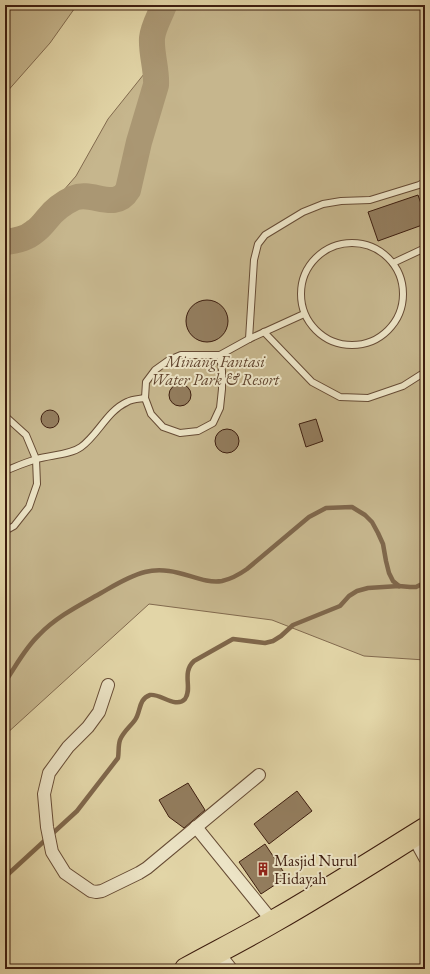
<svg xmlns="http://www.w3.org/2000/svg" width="430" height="974" viewBox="0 0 430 974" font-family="'EB Garamond',serif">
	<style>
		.green { fill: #c6b68d; stroke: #826a4e }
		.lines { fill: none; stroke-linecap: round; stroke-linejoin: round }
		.stream { stroke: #7f674b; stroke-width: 4.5 }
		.river { stroke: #aa9773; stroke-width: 26 }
		.building { fill: #937d5e; stroke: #3e1e0f }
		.lane-casing { stroke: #674c35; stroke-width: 8 }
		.street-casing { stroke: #674c35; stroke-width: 14 }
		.highway-casing { stroke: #3e1e0f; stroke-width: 24 }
		.lane { stroke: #ece4c6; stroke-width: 6 }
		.street { stroke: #ece4c6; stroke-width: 12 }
		.highway { stroke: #e2d5a7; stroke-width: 22 }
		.labels { text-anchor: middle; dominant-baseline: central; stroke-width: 4; stroke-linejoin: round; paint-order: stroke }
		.park-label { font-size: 16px; font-style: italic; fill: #60442e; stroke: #ece4c6 }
		.poi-label { font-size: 16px; fill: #3e1e0f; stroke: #ece4c6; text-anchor: start }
	</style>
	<rect width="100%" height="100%" fill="#e2d5a7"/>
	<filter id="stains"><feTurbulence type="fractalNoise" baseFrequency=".005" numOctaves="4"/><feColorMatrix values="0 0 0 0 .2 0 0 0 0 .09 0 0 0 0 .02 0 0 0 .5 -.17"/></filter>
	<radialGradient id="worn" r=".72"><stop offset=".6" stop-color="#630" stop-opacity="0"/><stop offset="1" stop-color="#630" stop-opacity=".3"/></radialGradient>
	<g class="green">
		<path d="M5,5H77L50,43L5,94Z"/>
		<path d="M175,5H425V660L364,656L272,620L149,604L5,735V243L24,236L76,176L108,119L152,64Z"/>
	</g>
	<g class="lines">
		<g class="stream">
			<path d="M5,682C16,666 25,648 39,635C56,617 80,605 101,593C115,585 129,576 145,572C153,570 161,570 169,571C187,573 205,584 222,581C231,579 240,574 247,569L309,517L326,508L352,507L365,515L372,522L378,533L383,544L386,561L389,573L393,581L399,586"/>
			<path d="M5,877L77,811L118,758C119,752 118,746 120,740C123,732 130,727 135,720C141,712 138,699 150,695C160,693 176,709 185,699C193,688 181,673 194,661L233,639L265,643L273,641L281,636L293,625L340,606L349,596L357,591L368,588L399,586L410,587H416L424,583L425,580"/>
		</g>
		<path class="river" d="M5,242C15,241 26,239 34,232C39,229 43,224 47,219C54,210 63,203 74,198C92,190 115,212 128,190L139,142L156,85C157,69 151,54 152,38C153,27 160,16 164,5"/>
	</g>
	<g class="building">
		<path d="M418,195L425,215V224L378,241L368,212Z"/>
		<circle cx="207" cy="321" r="21"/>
		<circle cx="180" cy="395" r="11"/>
		<circle cx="50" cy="419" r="9"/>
		<path d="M316,419L323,441L306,447L299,424Z"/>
		<circle cx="227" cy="441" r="12"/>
		<path d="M188,783L205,810L184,828L169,817L159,800Z"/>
		<path d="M297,791L312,811L269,844L254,824Z"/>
		<path d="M265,844L287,877L261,894L239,862Z"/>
	</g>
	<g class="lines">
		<g class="lane-casing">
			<g id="lane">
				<circle cx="352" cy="294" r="51"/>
				<path d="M393,263L425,248"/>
				<path d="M264,332L312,382L340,397L368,398L403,386L425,372"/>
				<path d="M249,339L254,260L258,244L265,235L303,212L323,204L341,201L370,200L419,185L425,182"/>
				<path d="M181,355H220L222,371V389L220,408L213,423L198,431L180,433L163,427L151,414L145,398L146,382L155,370L169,360Z"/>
				<path d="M220,355L249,339L304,314"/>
				<path d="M5,416L26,435L36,459L37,484L29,507L14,526L5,531"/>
				<path d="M5,471C15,467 26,462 37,459C50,455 70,455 81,447C98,435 107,411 127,402C132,399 139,399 145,398"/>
			</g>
		</g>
		<g class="street-casing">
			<g id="street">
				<path d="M108,685L99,712L88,727L68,747L49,773L44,794L47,827L52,852L65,873L91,891L96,892L102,891L139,873L147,868L259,775"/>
				<path d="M196,827L273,922"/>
				<path d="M413,836L425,858"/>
				<path d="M217,951L231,969"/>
			</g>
		</g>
		<g class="highway-casing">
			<path id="highway" d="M186,969C215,953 245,938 274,921C325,892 375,860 425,829"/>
		</g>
		<use href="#lane" class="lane"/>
		<use href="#street" class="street"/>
		<use href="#highway" class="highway"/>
	</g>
	<defs>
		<g id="building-bare" transform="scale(1.08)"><path d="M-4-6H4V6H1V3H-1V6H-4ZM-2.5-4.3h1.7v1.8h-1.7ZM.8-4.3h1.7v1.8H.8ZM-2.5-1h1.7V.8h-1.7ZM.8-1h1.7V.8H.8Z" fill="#8f2418" stroke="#ece4c6" stroke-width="2.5" paint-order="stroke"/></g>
	</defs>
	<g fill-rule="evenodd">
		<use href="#building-bare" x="263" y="869"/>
	</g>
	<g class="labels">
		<g class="park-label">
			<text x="215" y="361">Minang Fantasi<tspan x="215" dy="18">Water Park &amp; Resort</tspan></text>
		</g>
		<g class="poi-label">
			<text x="274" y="860">Masjid Nurul<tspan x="274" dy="18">Hidayah</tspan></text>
		</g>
	</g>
	<rect width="430" height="974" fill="none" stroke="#e2d5a7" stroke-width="20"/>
	<rect x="6" y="6" width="418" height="962" fill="none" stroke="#3e1e0f" stroke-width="2"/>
	<rect x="10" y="10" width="410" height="954" fill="none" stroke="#3e1e0f"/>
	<rect width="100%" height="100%" filter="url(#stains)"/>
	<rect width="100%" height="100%" fill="url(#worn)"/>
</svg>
